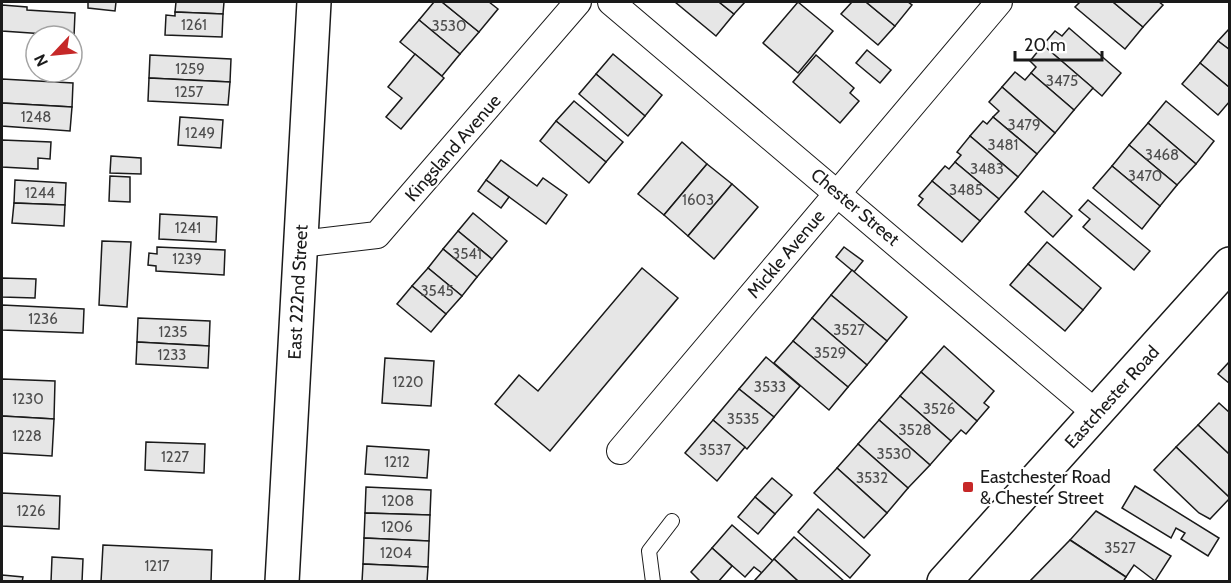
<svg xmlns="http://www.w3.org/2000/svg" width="1231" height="583" viewBox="0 0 1231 583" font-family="Cabin,sans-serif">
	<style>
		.building { fill: #e6e6e6; stroke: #1a1a1a; stroke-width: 1.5 }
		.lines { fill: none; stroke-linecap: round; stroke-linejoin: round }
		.service-casing { stroke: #1a1a1a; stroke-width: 16 }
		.minor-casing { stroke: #1a1a1a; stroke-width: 28 }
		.tertiary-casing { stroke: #1a1a1a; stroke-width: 36 }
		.service { stroke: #fff; stroke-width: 14 }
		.minor { stroke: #fff; stroke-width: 26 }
		.tertiary { stroke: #fff; stroke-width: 33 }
		.poi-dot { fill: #c62828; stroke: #fff; stroke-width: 2 }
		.labels { text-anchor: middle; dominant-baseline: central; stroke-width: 4.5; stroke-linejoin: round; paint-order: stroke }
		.number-label { font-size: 15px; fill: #4d4d4d }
		.street-label { font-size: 18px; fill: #1a1a1a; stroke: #fff }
		.poi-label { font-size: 18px; fill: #1a1a1a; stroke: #fff; text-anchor: start }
	</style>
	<rect width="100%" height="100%" fill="#fff"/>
	<g class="building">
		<path d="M88,2H116L115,11L88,8Z"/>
		<path d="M176,2H224L223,14L175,12Z"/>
		<path d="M434,2H442L479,32L460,54L419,20Z"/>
		<path d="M442,2H489L498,9L479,32Z"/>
		<path d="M675,2H719L734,14L716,36Z"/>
		<path d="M719,2H745L734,14Z"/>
		<path d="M798,2L833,31L798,73L763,43Z"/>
		<path d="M852,2H866L895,26L878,45L841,14Z"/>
		<path d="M866,2H908L912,5L895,26Z"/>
		<path d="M1080,2H1113L1143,27L1125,49L1075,7Z"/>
		<path d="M1113,2H1159L1163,5L1143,27Z"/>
		<path d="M2,5L27,7V10L75,13L74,36L2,31Z"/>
		<path d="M175,12L223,14L222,37L165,35L166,15L175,16Z"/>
		<path d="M419,20L460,54L442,76L400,42Z"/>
		<path d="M1069,28L1121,73L1102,96L1043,45L1055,31L1062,36Z"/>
		<path d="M1230,28V50L1218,41Z"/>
		<path d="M1218,41L1230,50V88L1200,63Z"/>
		<path d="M1043,45L1093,88L1074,110L1031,73L1036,67L1030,61Z"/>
		<path d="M867,50L891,70L880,83L856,63Z"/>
		<path d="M415,54L444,78L401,129L386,117L402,98L388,87Z"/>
		<path d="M613,54L662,95L645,116L596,74Z"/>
		<path d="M150,55L231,59L230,82L149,78Z"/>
		<path d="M816,55L854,88L850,93L859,101L840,123L793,82Z"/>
		<path d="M1200,63L1230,88V101L1218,115L1182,84Z"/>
		<path d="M1015,72L1025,80L1031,73L1074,110L1055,133L1002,87Z"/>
		<path d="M596,74L645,116L628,136L579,94Z"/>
		<path d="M149,78L230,82L228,105L148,101Z"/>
		<path d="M2,79L73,83L72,107L2,103Z"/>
		<path d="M1002,87L1055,133L1037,154L993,117L999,111L989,102Z"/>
		<path d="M574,101L623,142L606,162L556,121Z"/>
		<path d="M1166,101L1214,141L1196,164L1148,123Z"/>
		<path d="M2,103L72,107L70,131L2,126Z"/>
		<path d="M180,117L223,120L221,148L178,145Z"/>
		<path d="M993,117L1037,154L1018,177L970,136L983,121L987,124Z"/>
		<path d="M556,121L606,162L589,183L540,141Z"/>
		<path d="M1148,123L1196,164L1177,185L1129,145Z"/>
		<path d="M970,136L1018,177L999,199L955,162L961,155L957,152Z"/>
		<path d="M2,140L51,142L50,159L38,158V169L2,167Z"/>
		<path d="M682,142L707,164L664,215L638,194Z"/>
		<path d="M1129,145L1177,185L1160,206L1112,166Z"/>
		<path d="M111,156L141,158V174L110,173Z"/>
		<path d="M501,160L537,186L543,178L567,195L546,224L486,180Z"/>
		<path d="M955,162L999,199L980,221L932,181L945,166L949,169Z"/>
		<path d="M707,164L732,184L688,236L664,215Z"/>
		<path d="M1112,166L1160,206L1142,229L1093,188Z"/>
		<path d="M110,176L130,177V202L109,201Z"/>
		<path d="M15,180L66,183L65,205L14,203Z"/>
		<path d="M486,180L509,197L501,208L478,191Z"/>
		<path d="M932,181L980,221L962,242L918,205L923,199L919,196Z"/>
		<path d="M732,184L758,207L714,259L688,236Z"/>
		<path d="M1043,191L1072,216L1053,237L1025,212Z"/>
		<path d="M1088,200L1150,251L1134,270L1083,227L1090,219L1079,210Z"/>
		<path d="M14,203L65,205L64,226L12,223Z"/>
		<path d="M473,213L507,241L492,259L458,231Z"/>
		<path d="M160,214L217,217L216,242L159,239Z"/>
		<path d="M458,231L492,259L477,277L443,249Z"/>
		<path d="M102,241L131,242L127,307L99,305Z"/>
		<path d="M1047,242L1101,288L1083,310L1028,264Z"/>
		<path d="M157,247L225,250L224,275L156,271V266L148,265L149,253L157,254Z"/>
		<path d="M844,247L863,261L854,272L836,257Z"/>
		<path d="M443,249L477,277L462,296L428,268Z"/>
		<path d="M1028,264L1083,310L1065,331L1010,285Z"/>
		<path d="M428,268L462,296L446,314L412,286Z"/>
		<path d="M642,268L678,298L550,451L495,404L519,375L538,391Z"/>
		<path d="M852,270L907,317L887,341L831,295Z"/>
		<path d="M2,278L36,279L35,298L2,297Z"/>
		<path d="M412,286L446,314L431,332L397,304Z"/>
		<path d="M831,295L887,341L867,365L812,318Z"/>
		<path d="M2,305L84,309L83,333L2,330Z"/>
		<path d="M138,318L210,321L209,346L137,342Z"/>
		<path d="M812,318L867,365L848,387L793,341Z"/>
		<path d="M793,341L848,387L829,410L774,363Z"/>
		<path d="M137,342L209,346L208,368L136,364Z"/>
		<path d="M944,346L994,391L984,403L989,407L977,421L921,372Z"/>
		<path d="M766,357L800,386L774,417L739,389Z"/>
		<path d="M385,358L434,361L431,406L382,403Z"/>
		<path d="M1230,361V384L1218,374Z"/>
		<path d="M921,372L977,421L966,434L961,430L951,441L900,396Z"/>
		<path d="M2,379L55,381L54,419L2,416Z"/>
		<path d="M739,389L774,417L747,449L713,420Z"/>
		<path d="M900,396L951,441L930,465L879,420Z"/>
		<path d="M1219,403L1230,413V455L1198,425Z"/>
		<path d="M2,416L54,419L52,456L2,453Z"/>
		<path d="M713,420L745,447L717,481L685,453Z"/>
		<path d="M879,420L930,465L908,488L858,444Z"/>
		<path d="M1198,425L1230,455V498L1176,447Z"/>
		<path d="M146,442L205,444L204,473L145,470Z"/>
		<path d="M858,444L908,488L887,513L837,468Z"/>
		<path d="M367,446L429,450L427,478L365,474Z"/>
		<path d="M1176,447L1230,498L1210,519L1199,513L1154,470Z"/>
		<path d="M837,468L887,513L864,538L814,493Z"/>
		<path d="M772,478L792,495L775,514L755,497Z"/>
		<path d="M1135,486L1219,538L1208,556L1181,539L1185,533L1176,528L1171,538L1122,508Z"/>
		<path d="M366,487L431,490L430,515L365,513Z"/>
		<path d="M2,493L60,496L59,529L2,526Z"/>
		<path d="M755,497L775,514L758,534L738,517Z"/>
		<path d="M818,509L870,555L850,578L798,532Z"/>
		<path d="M1096,511L1171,556L1155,581L1134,565L1126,577L1070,540Z"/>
		<path d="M365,513L430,515L429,541L364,538Z"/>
		<path d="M732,525L773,561L762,573L754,567L745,577L712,548Z"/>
		<path d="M794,537L845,582H799L774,559Z"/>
		<path d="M364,538L429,541L428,567L363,564Z"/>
		<path d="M1070,540L1126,577L1123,582H1034L1031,580Z"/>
		<path d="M103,545L212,550L211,582H101Z"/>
		<path d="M712,548L732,566L718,582H701L691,572Z"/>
		<path d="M52,557L83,559L82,582H51Z"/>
		<path d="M774,559L799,582H757L755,580Z"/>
		<path d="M363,564L428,567L427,582H362Z"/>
		<path d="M2,575L23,577L22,582H2Z"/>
	</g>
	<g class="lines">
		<g class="service-casing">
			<path id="service" d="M653,582L649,551L672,521"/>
		</g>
		<g class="minor-casing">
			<g id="minor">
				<path d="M611,2L1097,414"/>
				<path d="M301,244L377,235L578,2"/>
				<path d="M620,451L999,2"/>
			</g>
		</g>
		<g class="tertiary-casing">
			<g id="tertiary">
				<path d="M282,582L314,2"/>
				<path d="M944,582L1230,264"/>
			</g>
		</g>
		<use href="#service" class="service"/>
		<use href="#minor" class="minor"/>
		<use href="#tertiary" class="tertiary"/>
	</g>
	<rect class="poi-dot" x="962" y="481" width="12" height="12" rx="3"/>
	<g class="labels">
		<g class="number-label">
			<text x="194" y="25">1261</text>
			<text x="449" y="26">3530</text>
			<text x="190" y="69">1259</text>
			<text x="1062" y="81">3475</text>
			<text x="189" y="92">1257</text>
			<text x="36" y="117">1248</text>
			<text x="1024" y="125">3479</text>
			<text x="200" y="133">1249</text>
			<text x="1003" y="145">3481</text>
			<text x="1162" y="155">3468</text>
			<text x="987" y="169">3483</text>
			<text x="1145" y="176">3470</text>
			<text x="966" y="190">3485</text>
			<text x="40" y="193">1244</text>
			<text x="698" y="200">1603</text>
			<text x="188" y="228">1241</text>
			<text x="467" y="254">3541</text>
			<text x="187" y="259">1239</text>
			<text x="437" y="291">3545</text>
			<text x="43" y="319">1236</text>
			<text x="849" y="330">3527</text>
			<text x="173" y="332">1235</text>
			<text x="830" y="353">3529</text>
			<text x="172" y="355">1233</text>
			<text x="408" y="382">1220</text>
			<text x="770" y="387">3533</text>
			<text x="28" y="399">1230</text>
			<text x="939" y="409">3526</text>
			<text x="743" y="419">3535</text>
			<text x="915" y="430">3528</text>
			<text x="27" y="436">1228</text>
			<text x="715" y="450">3537</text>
			<text x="894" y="454">3530</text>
			<text x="175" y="457">1227</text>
			<text x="397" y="462">1212</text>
			<text x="872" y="478">3532</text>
			<text x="398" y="501">1208</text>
			<text x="31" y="511">1226</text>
			<text x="397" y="527">1206</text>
			<text x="1120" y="548">3527</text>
			<text x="396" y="553">1204</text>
			<text x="157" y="566">1217</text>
		</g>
		<g class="street-label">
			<text transform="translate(453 148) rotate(-49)">Kingsland Avenue</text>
			<text transform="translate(855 207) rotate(40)">Chester Street</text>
			<text transform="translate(786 254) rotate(-50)">Mickle Avenue</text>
			<text transform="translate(298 292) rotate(-87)">East 222nd Street</text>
			<text transform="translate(1112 397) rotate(-48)">Eastchester Road</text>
		</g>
		<g class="poi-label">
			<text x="980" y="477">Eastchester Road<tspan x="980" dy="21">&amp; Chester Street</tspan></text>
		</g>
	</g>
	<rect width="1231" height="583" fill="none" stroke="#1a1a1a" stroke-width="6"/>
	<g transform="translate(54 54) rotate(244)"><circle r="28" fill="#ffffff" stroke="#a3a3a3" stroke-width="1.5"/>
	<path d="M0-4.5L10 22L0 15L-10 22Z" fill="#c62828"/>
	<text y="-9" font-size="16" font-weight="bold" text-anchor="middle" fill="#1a1a1a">N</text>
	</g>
	<path d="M1015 51v9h87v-9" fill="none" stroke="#1a1a1a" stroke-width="3"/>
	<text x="1024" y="51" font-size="18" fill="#1a1a1a" stroke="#ffffff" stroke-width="4.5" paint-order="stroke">20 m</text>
</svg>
